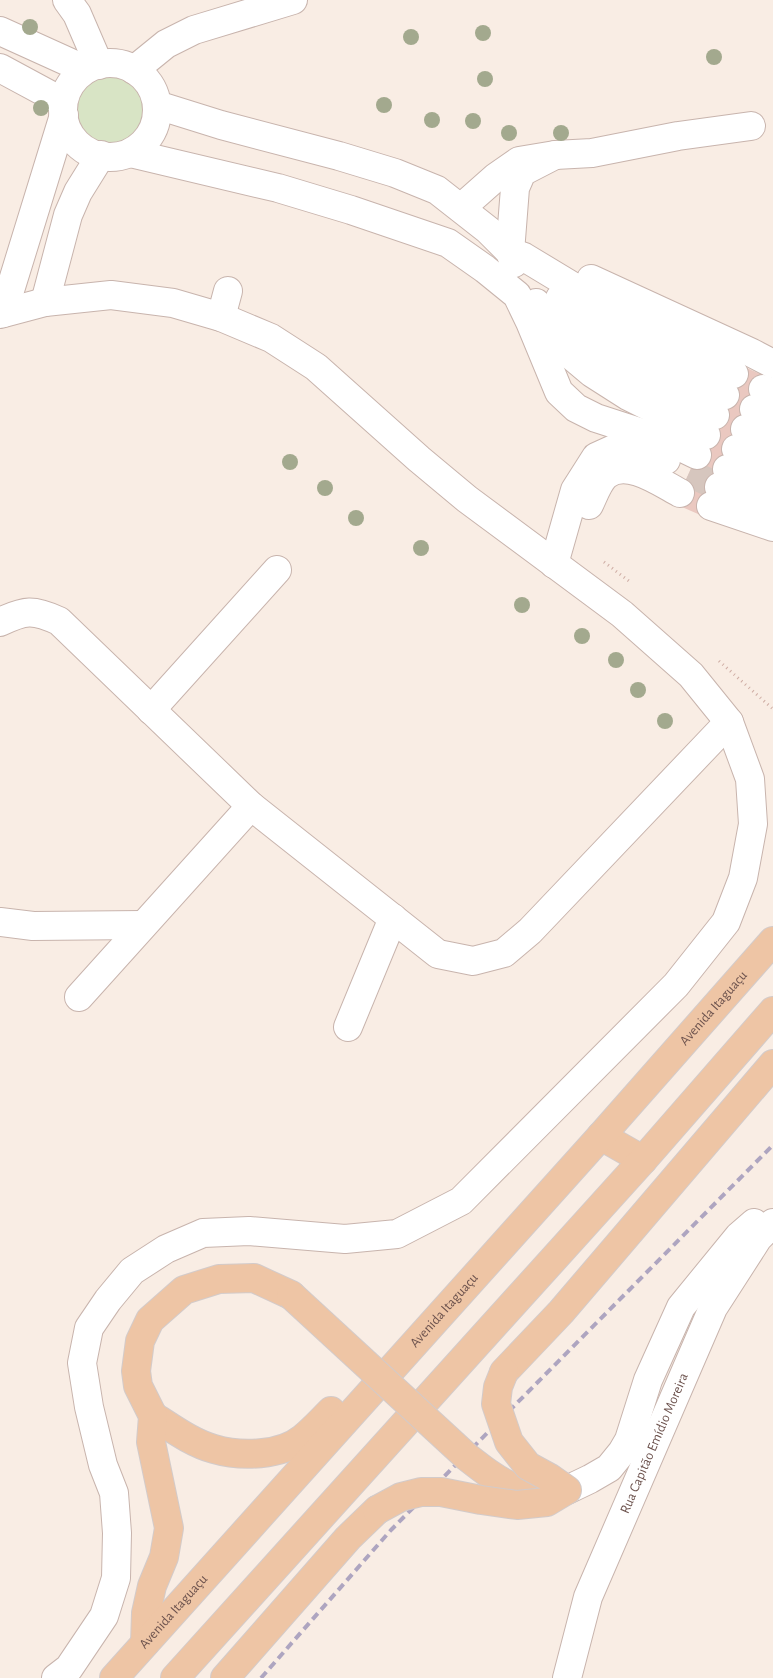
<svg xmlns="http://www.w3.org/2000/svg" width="773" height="1678" viewBox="0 0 773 1678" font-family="'Alegreya Sans',sans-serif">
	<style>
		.green { fill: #d8e4c5 }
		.building { fill: #eac8c0 }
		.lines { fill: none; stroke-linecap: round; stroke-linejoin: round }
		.minor-tunnel { stroke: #d6c6be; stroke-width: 28; stroke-dasharray: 28 14; stroke-linecap: butt }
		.minor-casing { stroke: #c8b4ad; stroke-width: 30 }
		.major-casing { stroke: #d3cbca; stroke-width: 30 }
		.path { stroke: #ceaca3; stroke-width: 3; stroke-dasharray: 1 4; stroke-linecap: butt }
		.minor { stroke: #fff; stroke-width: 28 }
		.major { stroke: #eec5a5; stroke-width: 28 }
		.rail { stroke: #aea5c0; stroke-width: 4; stroke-dasharray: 8 5; stroke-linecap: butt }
		.major-bridge-casing { stroke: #d3cbca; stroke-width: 30; stroke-linecap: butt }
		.major-bridge { stroke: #eec5a5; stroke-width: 28 }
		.tree { fill: #a3a98e }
		.labels { text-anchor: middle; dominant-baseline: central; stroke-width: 4; stroke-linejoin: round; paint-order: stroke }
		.street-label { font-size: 14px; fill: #6d534e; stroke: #fcf1ea }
	</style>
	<rect width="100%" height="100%" fill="#f9ede4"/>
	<circle class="green" cx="111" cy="111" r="36"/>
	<path class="building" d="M738,364L769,378L705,517L675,504Z"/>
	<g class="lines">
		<path class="minor-tunnel" d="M689,473L719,487"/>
		<g class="minor-casing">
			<g id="minor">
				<path d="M67,0L77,14L99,65"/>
				<path d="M0,31L84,69"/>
				<circle cx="110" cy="110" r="47"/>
				<path d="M0,68L63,102"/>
				<path d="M134,70L166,44L194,30L293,0"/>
				<path d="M157,105L221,125L339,156L395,173L437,190L488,230L510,252L524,257L630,321L734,374"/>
				<path d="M130,153L278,188L351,210L448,243L485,269L517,295L530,322L559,392L576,408L596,418L670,442L697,455"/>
				<path d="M461,208L496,177L519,161L555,155L592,153L678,136L751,126"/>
				<path d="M514,263L510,252L515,188L522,172L555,155"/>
				<path d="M591,279L752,353L773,364"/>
				<path d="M560,298L629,344L725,395"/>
				<path d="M45,302L68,215L78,192L101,155"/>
				<path d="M536,303L567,352L592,373L628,396L706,435"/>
				<path d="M3,313L64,115"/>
				<path d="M0,314L45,302L111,295L173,303L221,317L271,338L316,367L419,459L467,499L622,614L691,675L729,722L750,779L753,824L743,878L726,922L676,985L461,1201L397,1234L345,1239L249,1231L203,1233L166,1249L132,1271L108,1300L89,1328L82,1363L89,1407L103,1465L114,1493L117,1533L116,1578L104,1616L69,1668L56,1678"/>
				<path d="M221,317L228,291"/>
				<path d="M564,322C610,359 663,387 715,415"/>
				<path d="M763,389L773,393"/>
				<path d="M754,409L773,418"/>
				<path d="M745,429L773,441"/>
				<path d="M736,449L773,466"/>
				<path d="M727,469L773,489"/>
				<path d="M719,487L773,509"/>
				<path d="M589,505C594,495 598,482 606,475C627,458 661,483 680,493"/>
				<path d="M711,506L773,527"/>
				<path d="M554,564L575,490L596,457L618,447L638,449L656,454L666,460"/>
				<path d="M0,622C25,610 33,609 59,621L251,806L438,954L473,961L504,953L530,931L729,722"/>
				<path d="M151,710L277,570"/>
				<path d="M0,922L33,926L143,925"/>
				<path d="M79,997L251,806"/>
				<path d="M348,1027L393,918"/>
				<path d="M567,1490L590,1479L609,1468L622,1452L629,1440L648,1380L681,1307L739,1236L754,1223"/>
				<path id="s1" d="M567,1678L588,1597L713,1308L758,1238L773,1223"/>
			</g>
		</g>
		<g class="major-casing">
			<g id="major">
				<path d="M601,1136L643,1160"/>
				<path d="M504,1372L561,1312L773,1064"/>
				<path d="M153,1416C172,1428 192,1443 214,1449C241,1457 281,1456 303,1438C313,1430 322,1420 331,1411"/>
				<path d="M467,1457C499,1482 518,1497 561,1491"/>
				<path d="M145,1643L146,1613L152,1586L164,1557L169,1528L151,1442L153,1416L138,1386L136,1371L140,1341L150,1320L184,1290L219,1279L254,1278L291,1295"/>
				<path id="s2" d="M114,1678L601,1136L773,941"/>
				<path d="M175,1678L643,1160L773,1011"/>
				<path d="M225,1678L348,1538L377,1510"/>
			</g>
		</g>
		<g class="path">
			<path d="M604,562L629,581"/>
			<path d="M719,661L773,709"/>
		</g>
		<use href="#minor" class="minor"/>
		<use href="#major" class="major"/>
		<path class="rail" d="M261,1678L391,1530L773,1145"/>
		<g class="major-bridge-casing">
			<g id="major-bridge">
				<path d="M291,1295L467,1457"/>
				<path d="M377,1510L401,1497L421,1492H441L481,1500L517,1505L547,1502L567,1490L550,1478L528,1466L509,1442L496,1404L498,1387L504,1372"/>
			</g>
		</g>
		<use href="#major-bridge" class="major-bridge"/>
	</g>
	<g class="tree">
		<circle cx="30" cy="27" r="8"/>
		<circle cx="483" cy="33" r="8"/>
		<circle cx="411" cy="37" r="8"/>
		<circle cx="714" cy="57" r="8"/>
		<circle cx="485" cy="79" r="8"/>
		<circle cx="384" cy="105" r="8"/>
		<circle cx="41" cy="108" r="8"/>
		<circle cx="432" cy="120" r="8"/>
		<circle cx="473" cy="121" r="8"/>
		<circle cx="509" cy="133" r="8"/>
		<circle cx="561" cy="133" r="8"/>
		<circle cx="290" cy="462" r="8"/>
		<circle cx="325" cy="488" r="8"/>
		<circle cx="356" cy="518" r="8"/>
		<circle cx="421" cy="548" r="8"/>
		<circle cx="522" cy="605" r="8"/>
		<circle cx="582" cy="636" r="8"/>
		<circle cx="616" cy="660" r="8"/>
		<circle cx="638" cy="690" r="8"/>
		<circle cx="665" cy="721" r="8"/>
	</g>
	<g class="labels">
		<g class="street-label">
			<text stroke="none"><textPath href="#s2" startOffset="899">Avenida Itaguaçu</textPath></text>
			<text stroke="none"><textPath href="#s2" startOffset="494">Avenida Itaguaçu</textPath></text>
			<text stroke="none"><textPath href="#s1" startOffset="251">Rua Capitão Emídio Moreira</textPath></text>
			<text stroke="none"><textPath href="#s2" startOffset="89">Avenida Itaguaçu</textPath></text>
		</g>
	</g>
</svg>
